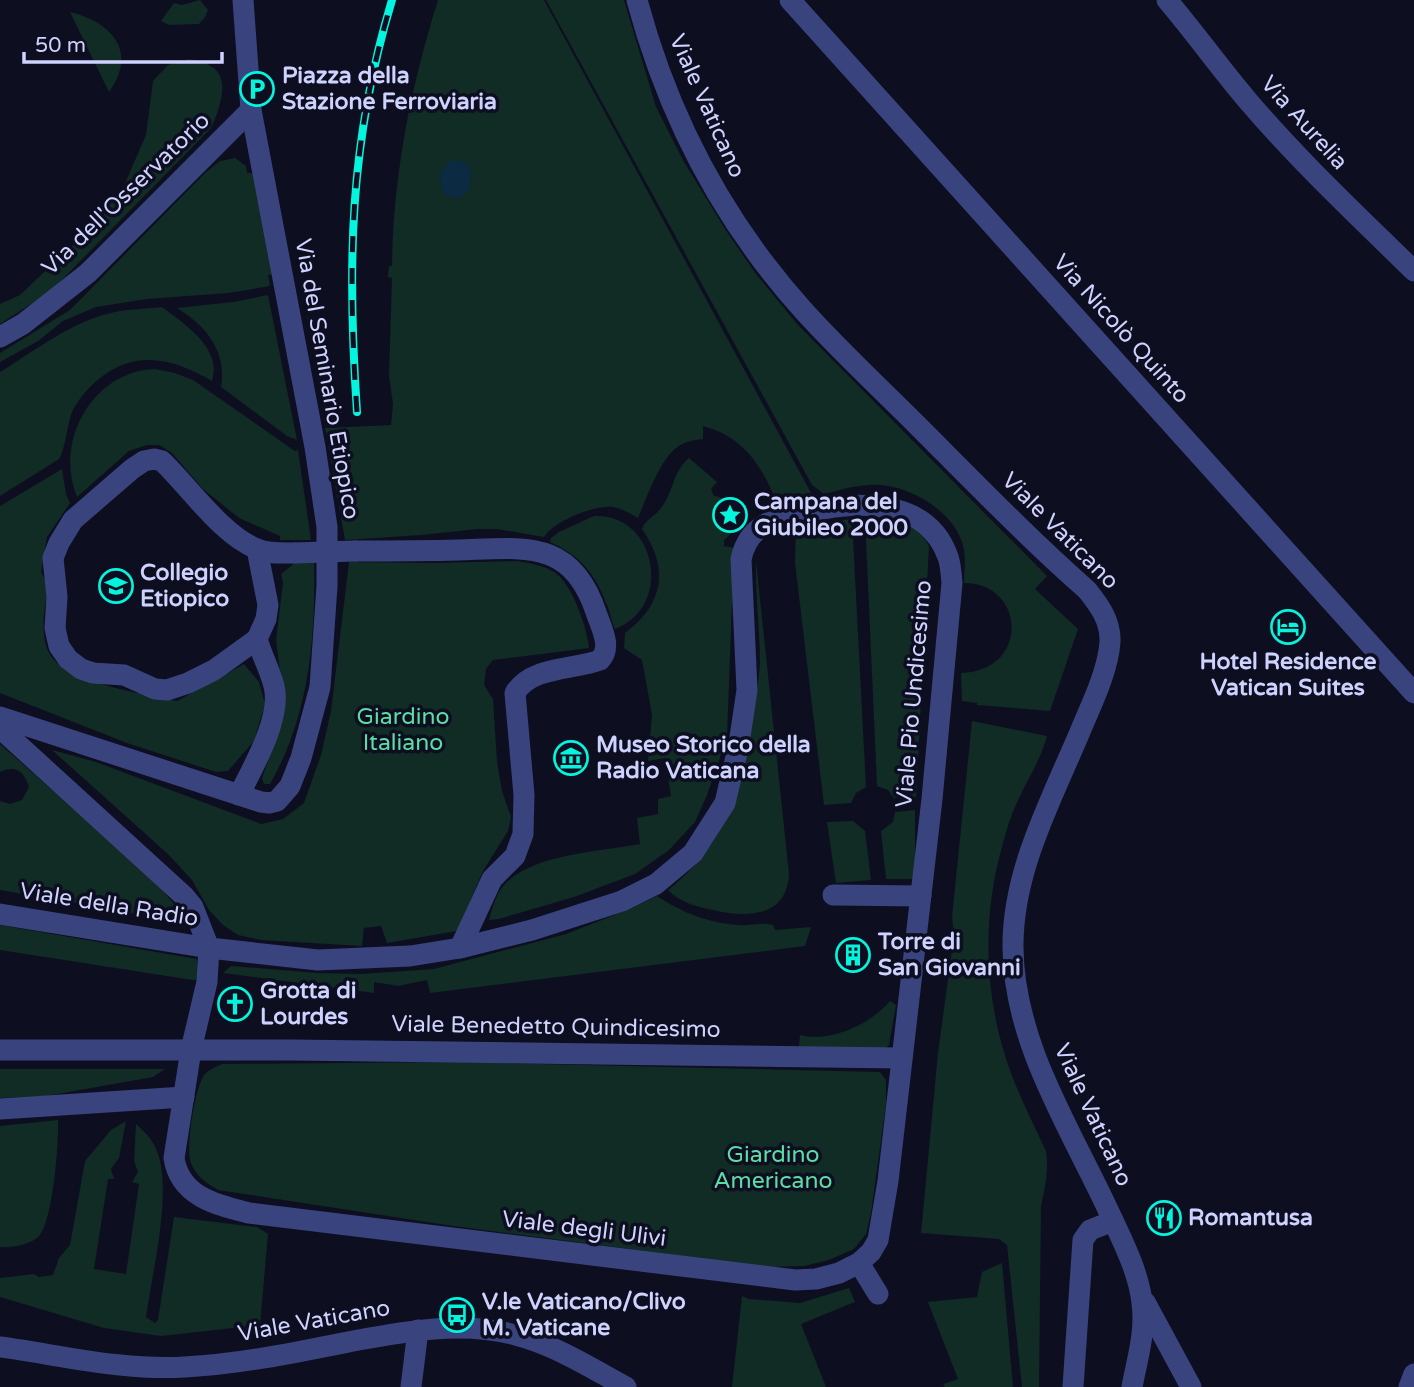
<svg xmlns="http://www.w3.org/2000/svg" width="1414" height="1387" viewBox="0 0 1414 1387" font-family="'Varela Round',sans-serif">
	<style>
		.green { fill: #112b25 }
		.water { fill: #0c2a42 }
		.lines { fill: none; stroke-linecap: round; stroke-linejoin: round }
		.minor { stroke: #39447f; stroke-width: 21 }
		.rail-casing { stroke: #04f5dd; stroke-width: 8 }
		.rail { stroke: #0e0e21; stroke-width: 5; stroke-dasharray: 16; stroke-linecap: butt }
		.minor-bridge { stroke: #39447f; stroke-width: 21 }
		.labels { text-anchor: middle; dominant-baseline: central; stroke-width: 7; stroke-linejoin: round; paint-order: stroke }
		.poi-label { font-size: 23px; font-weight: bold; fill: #ced2fe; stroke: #0e0e21; text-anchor: start }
		.street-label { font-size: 23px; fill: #ced2fe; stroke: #0e0e21 }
		.park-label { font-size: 23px; fill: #5cdda3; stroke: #0e0e21 }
	</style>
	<rect width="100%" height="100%" fill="#0e0e21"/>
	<g class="green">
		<path d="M200,0L208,10L205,17L199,24L169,25L161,21L174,3L182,5Z"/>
		<path d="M438,0H544L811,493L776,501C761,464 743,437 703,426V439C693,440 683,442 676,448C659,462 647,497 638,518C631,514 621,508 613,507C594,505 554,521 544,537L497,529H478L421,535L345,540L325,428L391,425L393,404L389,376L392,278L388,277L389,266H392C393,175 411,86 438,0Z"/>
		<path d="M546,0H624L656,107L684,162L725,229L756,274L797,324L1047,576L1035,589L1078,629L1050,711L977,705V703L962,701L961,673C1030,671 1026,583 964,583C964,572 966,561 964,550C959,517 919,491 888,486C866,482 845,489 824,494L812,485Z"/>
		<path d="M70,12C112,22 138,52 109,92Z"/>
		<path d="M189,59C198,61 208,63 215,69C230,83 218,113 211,128L51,291L0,324V304L20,295L94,225L123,188L146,135L153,81L168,65Z"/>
		<path d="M235,158L246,166L247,173H256L274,274L268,275L270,286L229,293L147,299L96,307L63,321L38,341L0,362V353L70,310L206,172L220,161Z"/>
		<path d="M268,295L297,440L287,436L221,387C227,351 206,326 177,308L233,302Z"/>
		<path d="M162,307C184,324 223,348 212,381C174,359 137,349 100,378C89,387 78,399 72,412C67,425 65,451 59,459L0,496V372C33,352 70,323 107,314C125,309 144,309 162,307Z"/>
		<path d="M307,317H315L342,413L325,415Z"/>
		<path d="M155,369L175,373L193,380L295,451L298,450L311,540H280V536L239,518L203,489L172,453L159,445H147L129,451L77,497C54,441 93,371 155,369Z"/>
		<path d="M689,458L717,482L711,489L714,496C740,500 744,525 724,540V546L734,548L727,737L707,795L695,822L669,850L635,874L574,897L499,919L489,920C493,906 497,890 508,881C537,854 603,851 640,844L637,818L658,814V799L671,796L665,758L648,761L652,715L642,660L624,648L625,633C663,605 670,569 642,529C645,520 655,516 661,508C674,492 672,472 689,458Z"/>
		<path d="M62,469L66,494L70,503L47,537L41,572L49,587C44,605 39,640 51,656C70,684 143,693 177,701L244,664L259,682L265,704L254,741L228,771L216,772L127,743L0,693V506Z"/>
		<path d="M885,515L919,528L929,546L916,797L894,798L888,790L877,786L865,517Z"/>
		<path d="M594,516C657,513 674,607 615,629C611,621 610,611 606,603C595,573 579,555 550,542L551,538L559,532Z"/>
		<path d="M852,519L866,787L856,793L851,803L824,805L795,563L796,526Z"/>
		<path d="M314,561C316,637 309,717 270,784H264L262,778L273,747L282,686L276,640L283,583L281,574L296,562Z"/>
		<path d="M516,561C530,563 542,565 554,572C572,583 587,627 589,648L493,660L486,669L484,685L493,699L497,762L502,791L511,817L508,831L483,871L457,931L387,943L381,926L364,928L362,946L261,940L238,935L223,925L209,910L192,880L169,855L52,750L96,762L261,824L283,819L304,803L321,755L331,711L349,562L431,563Z"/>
		<path d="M756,561L789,874C787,918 746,918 713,910C697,907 679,902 668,890C727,844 745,783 754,711C756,696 759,679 760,663C760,629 755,596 756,561Z"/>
		<path d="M972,721L1047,736C1041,759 1029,777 1019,798C1012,812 1007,828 1003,843C981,919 984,1000 1011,1073C1021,1100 1034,1125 1046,1151C1049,1171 1045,1187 1041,1206L1039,1387H1022L1007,1245L999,1239L921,1233L938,1053L954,935L952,917Z"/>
		<path d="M0,744L153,879L174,904L170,915L154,917L0,890V801L10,804L22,800L29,787C24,771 16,765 0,772Z"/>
		<path d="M915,810V879H886L881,831L893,822L895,812Z"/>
		<path d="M853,821L865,831L871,880L836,883L827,822Z"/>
		<path d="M657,896C681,912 710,924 740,925C751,926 762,922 773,925L775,930L811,927L805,946L430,993L427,980L398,986L374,982V993L223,973L231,966L317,973L361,974L434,969L566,934L630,909Z"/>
		<path d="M0,925L197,959L199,981L0,950Z"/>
		<path d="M890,1001L896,1005L889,1045L883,1051L805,1049L799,1046L800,1035C830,1043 871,1024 890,1001Z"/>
		<path d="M459,1062L880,1072L886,1080V1104L871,1213L866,1234L854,1249L829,1260L804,1266L767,1267L453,1226L218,1190C206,1183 196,1176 191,1163C185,1148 195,1089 204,1075C208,1070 216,1067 222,1064Z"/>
		<path d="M0,1069H165L153,1077L46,1096L0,1098Z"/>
		<path d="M58,1120C59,1141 53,1225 37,1238C27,1245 12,1248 0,1247V1126Z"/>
		<path d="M126,1121L119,1158L111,1169L114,1179H108L94,1269L126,1274L139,1184L132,1182L138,1172L134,1161L136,1124C146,1133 154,1141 158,1154C172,1193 152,1275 146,1317L155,1323L158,1320L174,1217L257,1227L268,1234L260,1325L161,1336L104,1328L0,1297V1278L34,1274L39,1277L53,1275L59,1258L70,1245L85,1161L111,1130Z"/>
		<path d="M1002,1263L1013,1387H945L943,1384L958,1379L928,1302L977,1297L982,1272Z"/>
		<path d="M849,1288L855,1302L801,1324L826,1387H732L742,1296L749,1299L800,1303Z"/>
	</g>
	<path class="water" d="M452,159L455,162L464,161L471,171L470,189L459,198L447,196C436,183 439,169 452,159Z"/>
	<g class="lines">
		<g class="minor">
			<path d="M637,0C668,116 723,221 803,310C839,350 878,386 915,423C972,480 1027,537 1087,590C1099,605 1111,621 1110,642C1108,670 1093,701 1082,727C1053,797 1012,870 1013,948C1014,1044 1071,1129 1110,1214C1123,1242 1139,1273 1142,1303C1146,1332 1137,1360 1132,1387"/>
			<path d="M790,0L1414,693"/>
			<path d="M1167,0C1195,33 1220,68 1248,101C1300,162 1357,215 1414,271"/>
			<path d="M0,337L23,324L88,273L251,110"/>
			<path d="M355,551C389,551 423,551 458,550C525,548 572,538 597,615C602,629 612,648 600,660C574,670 531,666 515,693L524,795L523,834L515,856L492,879L460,948"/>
			<path d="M257,639L214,670L188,683L167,690L155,689L124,675L93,673L81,669L68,659L59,646L55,628L57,597L53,558L59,543L73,520L132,469L144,461L154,459L162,461C190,488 222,535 257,549C269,554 282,553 295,553"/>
			<path d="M0,717L261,802L269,803L277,801L290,786L301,758L320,687L327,586V527L315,447L251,110L243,0"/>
			<path d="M0,728L184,896L193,907L209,948L207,982L191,1050L174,1158C180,1197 217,1205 249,1213L795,1280L816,1279L839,1273L859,1263L871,1252L878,1240L888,1181L932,799L952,583C951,575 951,565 948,557C927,497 855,500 805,513C792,516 774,518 764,525C751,533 744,545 741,559L747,690L739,744L725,803L693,853L656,884L622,901L532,930L460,948L410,956L318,960L209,948L0,914"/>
			<path d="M239,795C253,767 282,718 274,686C270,670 262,656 257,639L266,619L268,605L257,549"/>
			<path d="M833,895L921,896"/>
			<path d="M0,1050H291L902,1058"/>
			<path d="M0,1109L184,1097"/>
			<path d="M859,1263L878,1294"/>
			<path d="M1145,1302L1191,1387"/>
			<path d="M0,1347C60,1355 124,1371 185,1367C241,1364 298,1352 353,1341C407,1331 462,1321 516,1335C555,1345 591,1368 626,1387"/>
			<path d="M411,1387L418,1330"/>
			<path d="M1073,1387L1083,1240L1090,1230L1113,1221"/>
			<path d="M1409,1387L1414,1374"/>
		</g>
		<g class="rail-casing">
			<path id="rail" d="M357,412C347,266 349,142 392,0"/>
		</g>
		<use href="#rail" class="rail"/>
		<path class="minor-bridge" d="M295,553L355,551"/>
	</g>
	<defs>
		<g id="parking-ring" transform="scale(1.75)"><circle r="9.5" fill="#0e0e21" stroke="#04f5dd" stroke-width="1.5"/><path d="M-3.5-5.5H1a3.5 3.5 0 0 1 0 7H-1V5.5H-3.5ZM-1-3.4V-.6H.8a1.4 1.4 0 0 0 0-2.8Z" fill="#04f5dd"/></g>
		<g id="sight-ring" transform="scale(1.75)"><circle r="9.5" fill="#0e0e21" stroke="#04f5dd" stroke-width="1.5"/><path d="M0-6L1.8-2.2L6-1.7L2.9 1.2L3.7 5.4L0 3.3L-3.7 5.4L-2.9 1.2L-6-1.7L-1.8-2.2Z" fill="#04f5dd"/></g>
		<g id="university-ring" transform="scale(1.75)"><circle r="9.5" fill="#0e0e21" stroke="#04f5dd" stroke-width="1.5"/><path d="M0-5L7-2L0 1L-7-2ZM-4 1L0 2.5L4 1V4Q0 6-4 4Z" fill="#04f5dd"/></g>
		<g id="hotel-ring" transform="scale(1.75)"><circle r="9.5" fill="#0e0e21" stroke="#04f5dd" stroke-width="1.5"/><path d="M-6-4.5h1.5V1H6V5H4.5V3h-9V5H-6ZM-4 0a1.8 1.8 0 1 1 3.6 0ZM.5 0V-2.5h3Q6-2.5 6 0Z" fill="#04f5dd"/></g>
		<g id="museum-ring" transform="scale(1.75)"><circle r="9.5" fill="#0e0e21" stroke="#04f5dd" stroke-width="1.5"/><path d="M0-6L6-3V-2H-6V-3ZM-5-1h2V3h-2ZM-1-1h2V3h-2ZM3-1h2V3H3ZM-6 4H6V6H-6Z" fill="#04f5dd"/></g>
		<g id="building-ring" transform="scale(1.75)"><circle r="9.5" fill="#0e0e21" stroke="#04f5dd" stroke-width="1.5"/><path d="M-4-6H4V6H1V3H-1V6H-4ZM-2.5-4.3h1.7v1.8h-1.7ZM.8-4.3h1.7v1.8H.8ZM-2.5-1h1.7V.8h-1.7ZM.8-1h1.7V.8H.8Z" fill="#04f5dd"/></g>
		<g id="church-ring" transform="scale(1.75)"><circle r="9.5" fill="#0e0e21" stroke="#04f5dd" stroke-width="1.5"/><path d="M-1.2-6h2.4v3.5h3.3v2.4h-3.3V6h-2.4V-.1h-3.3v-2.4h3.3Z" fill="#04f5dd"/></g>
		<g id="restaurant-ring" transform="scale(1.75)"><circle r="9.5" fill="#0e0e21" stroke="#04f5dd" stroke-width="1.5"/><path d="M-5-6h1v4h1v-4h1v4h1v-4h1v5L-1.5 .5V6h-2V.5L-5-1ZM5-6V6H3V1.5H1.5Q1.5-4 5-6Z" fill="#04f5dd"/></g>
		<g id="bus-ring" transform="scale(1.75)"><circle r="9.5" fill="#0e0e21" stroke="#04f5dd" stroke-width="1.5"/><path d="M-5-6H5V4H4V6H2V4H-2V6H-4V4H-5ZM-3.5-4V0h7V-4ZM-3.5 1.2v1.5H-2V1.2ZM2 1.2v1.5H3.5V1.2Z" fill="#04f5dd"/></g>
	</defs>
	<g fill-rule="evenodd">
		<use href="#parking-ring" x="257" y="89"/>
		<use href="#sight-ring" x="730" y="515"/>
		<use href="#university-ring" x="116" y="586"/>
		<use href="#hotel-ring" x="1288" y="627"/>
		<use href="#museum-ring" x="571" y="758"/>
		<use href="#building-ring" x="853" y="955"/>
		<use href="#church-ring" x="235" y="1004"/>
		<use href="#restaurant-ring" x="1164" y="1218"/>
		<use href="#bus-ring" x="457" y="1315"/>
	</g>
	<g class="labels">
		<g class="poi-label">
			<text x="282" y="76">Piazza della<tspan x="282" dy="26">Stazione Ferroviaria</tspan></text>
			<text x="754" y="502">Campana del<tspan x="754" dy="26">Giubileo 2000</tspan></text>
			<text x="140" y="573">Collegio<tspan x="140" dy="26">Etiopico</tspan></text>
			<text x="1288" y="662" text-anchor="middle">Hotel Residence<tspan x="1288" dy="26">Vatican Suites</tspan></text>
			<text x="596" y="745">Museo Storico della<tspan x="596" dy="26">Radio Vaticana</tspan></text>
			<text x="878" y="942">Torre di<tspan x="878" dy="26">San Giovanni</tspan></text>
			<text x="260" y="991">Grotta di<tspan x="260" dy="26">Lourdes</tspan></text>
			<text x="1188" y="1218">Romantusa</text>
			<text x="482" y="1302">V.le Vaticano/Clivo<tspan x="482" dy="26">M. Vaticane</tspan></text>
		</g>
		<g class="street-label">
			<text transform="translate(707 106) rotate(66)">Viale Vaticano</text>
			<text transform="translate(1304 123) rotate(48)">Via Aurelia</text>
			<text transform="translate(126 194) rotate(-44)">Via dell'Osservatorio</text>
			<text transform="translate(1121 329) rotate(48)">Via Nicolò Quinto</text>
			<text transform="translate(327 379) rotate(80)">Via del Seminario Etiopico</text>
			<text transform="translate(1060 531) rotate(45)">Viale Vaticano</text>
			<text transform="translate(914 694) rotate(-85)">Viale Pio Undicesimo</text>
			<text transform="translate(109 905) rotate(9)">Viale della Radio</text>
			<text transform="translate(556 1027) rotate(1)">Viale Benedetto Quindicesimo</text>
			<text transform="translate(1093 1115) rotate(65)">Viale Vaticano</text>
			<text transform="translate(584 1229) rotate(7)">Viale degli Ulivi</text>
			<text transform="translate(314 1321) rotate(-10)">Viale Vaticano</text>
		</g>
		<g class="park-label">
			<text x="403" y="717">Giardino<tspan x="403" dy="26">Italiano</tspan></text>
			<text x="773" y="1155">Giardino<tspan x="773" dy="26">Americano</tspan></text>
		</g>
	</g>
	<path d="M24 52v10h198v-10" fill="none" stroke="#ced2fe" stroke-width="3.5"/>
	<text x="35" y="52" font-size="21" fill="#ced2fe" stroke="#0e0e21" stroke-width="5" paint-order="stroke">50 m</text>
</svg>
